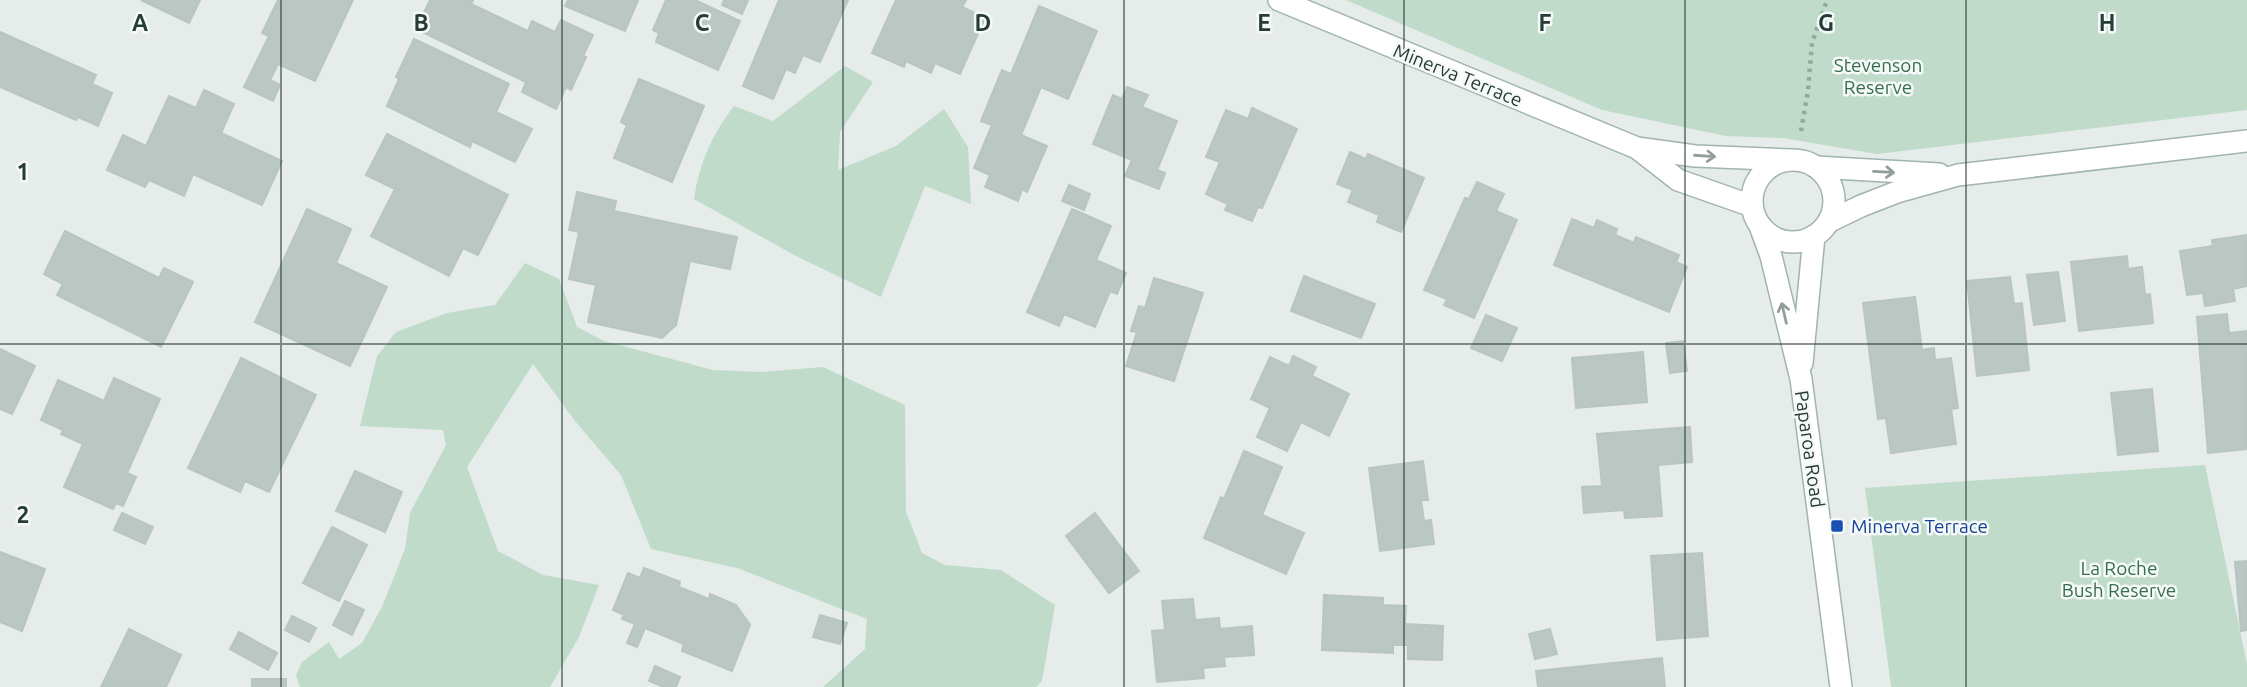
<svg xmlns="http://www.w3.org/2000/svg" width="2247" height="687" viewBox="0 0 2247 687" font-family="Ubuntu,sans-serif">
	<style>
		.green { fill: #c0dbca }
		.building { fill: #bac7c3; stroke: #b8c5c1; stroke-width: 2 }
		.lines { fill: none; stroke-linecap: round; stroke-linejoin: round }
		.secondary-casing { stroke: #a1b4af; stroke-width: 24 }
		.path { stroke: #89aca4; stroke-width: 4.5; stroke-dasharray: 3.5 5; stroke-linecap: butt }
		.secondary { stroke: #fff; stroke-width: 21 }
		.oneway { stroke: #929e9c }
		.grid { fill: none; stroke: #263c38; stroke-width: 2; stroke-opacity: 0.55 }
		.transit-dot { fill: #1a4fb4; stroke: #f5f9f7; stroke-width: 2.5 }
		.labels { text-anchor: middle; dominant-baseline: central; stroke-width: 5; stroke-linejoin: round; paint-order: stroke }
		.park-label { font-size: 19px; fill: #356f4f; stroke: #f5f9f7 }
		.street-label { font-size: 19px; fill: #263c38; stroke: #f5f9f7 }
		.transit-label { font-size: 19px; fill: #164399; stroke: #f5f9f7; text-anchor: start }
		.grid-label { font-size: 23px; text-anchor: middle; font-weight: bold; fill: #263c38; stroke: #f5f9f7; stroke-width: 5; stroke-linejoin: round; paint-order: stroke }
	</style>
	<rect width="100%" height="100%" fill="#e5ecea"/>
	<g class="green">
		<path d="M1346,0H2247V110L1877,154L1783,138L1726,136L1602,110Z"/>
		<path d="M845,66L873,82L840,132L838,170L896,146L944,109L968,147L971,204L925,186L881,297L794,255L694,199C699,164 712,134 734,106L773,121Z"/>
		<path d="M525,263L559,279L577,327L604,341L713,370L761,372L823,367L905,405L906,512L922,553L945,565L1001,570L1055,605L1042,681L1036,687H823L865,649L867,619L737,568L651,549L621,475L575,421L533,364L467,467L498,551L543,575L599,585L579,637L550,687H300L296,675L302,662L329,642L339,659L362,643L382,607L405,549L410,513L446,445L443,430L360,426L377,356L396,332L447,313L495,305Z"/>
		<path d="M2205,465L2247,664V687H1891L1865,488Z"/>
	</g>
	<g class="building">
		<path d="M141,0H200L189,23Z"/>
		<path d="M278,0H353L315,81L278,64L270,80L280,85L273,101L244,87L269,36L262,33Z"/>
		<path d="M430,0H473L471,4L528,31L532,21L555,32L561,20L593,35L583,56L586,57L571,90L566,87L556,109L522,92L526,82L416,29Z"/>
		<path d="M568,0H638L625,31L565,6Z"/>
		<path d="M666,0H695L740,21L718,70L656,42L659,33L653,30Z"/>
		<path d="M724,0H748L742,14L722,5Z"/>
		<path d="M779,0H848L820,62L803,55L795,73L786,69L773,99L743,86Z"/>
		<path d="M896,0H966L962,7L985,18L960,74L935,63L931,73L906,61L904,67L872,53Z"/>
		<path d="M1039,6L1097,31L1068,99L1041,87L1021,135L1047,146L1027,192L1022,189L1018,201L985,187L990,175L974,168L992,125L981,121L1002,70L1011,74Z"/>
		<path d="M0,32L96,75L92,84L112,93L98,126L78,117L76,120L0,87Z"/>
		<path d="M414,39L509,84L496,112L532,129L515,162L472,141L470,147L387,106L399,79L396,77Z"/>
		<path d="M639,79L704,106L672,182L614,158L627,125L621,122Z"/>
		<path d="M1127,87L1148,95L1142,107L1177,121L1157,170L1165,173L1159,189L1125,176L1132,160L1093,144L1113,95L1122,99Z"/>
		<path d="M204,90L234,104L221,133L282,161L262,205L193,174L184,196L149,180L145,187L107,170L123,135L146,146L169,96L196,108Z"/>
		<path d="M1252,108L1297,129L1262,208L1258,207L1252,221L1225,210L1228,204L1206,194L1220,162L1206,157L1226,110L1248,119Z"/>
		<path d="M387,134L508,195L478,255L463,248L449,276L371,236L395,189L366,175Z"/>
		<path d="M1350,152L1366,159L1368,154L1424,178L1401,232L1377,222L1379,215L1348,202L1353,190L1337,184Z"/>
		<path d="M1477,182L1504,194L1496,211L1517,220L1474,318L1444,305L1447,299L1424,290L1465,198L1469,199Z"/>
		<path d="M1069,185L1090,194L1084,210L1062,201Z"/>
		<path d="M577,192L616,201L614,211L737,237L730,269L690,261L676,325L662,338L588,322L596,285L569,279L579,232L569,230Z"/>
		<path d="M307,209L351,229L336,263L387,287L350,366L255,322Z"/>
		<path d="M1072,209L1111,226L1096,260L1126,273L1117,294L1110,291L1095,327L1064,314L1059,326L1027,312Z"/>
		<path d="M1572,219L1594,228L1597,220L1617,229L1615,235L1634,243L1636,237L1679,255L1676,262L1687,267L1669,312L1554,265Z"/>
		<path d="M65,231L159,278L164,268L193,282L161,347L57,295L63,284L44,274Z"/>
		<path d="M2247,235V286L2233,289L2235,301L2205,306L2203,293L2187,295L2180,251L2213,246L2212,240Z"/>
		<path d="M2127,256L2128,269L2142,267L2145,295L2150,294L2153,323L2079,331L2071,262Z"/>
		<path d="M2058,272L2065,321L2034,325L2027,275Z"/>
		<path d="M1304,276L1375,304L1361,338L1291,311Z"/>
		<path d="M2010,277L2014,304L2022,303L2029,370L1977,376L1967,281Z"/>
		<path d="M1154,278L1203,293L1174,381L1126,366L1137,332L1131,331L1139,306L1145,308Z"/>
		<path d="M1915,297L1922,350L1934,348L1935,360L1951,358L1958,408L1951,409L1956,444L1891,453L1886,418L1878,419L1863,303Z"/>
		<path d="M2227,314L2229,333L2247,331V449L2208,453L2197,317Z"/>
		<path d="M1486,315L1517,328L1502,361L1471,348Z"/>
		<path d="M1683,341L1687,371L1670,373L1666,343Z"/>
		<path d="M0,349L35,366L12,414L0,409Z"/>
		<path d="M1643,352L1647,402L1576,408L1572,358Z"/>
		<path d="M1293,356L1316,367L1312,376L1349,394L1329,436L1301,422L1287,451L1257,437L1270,408L1251,399L1270,357L1289,366Z"/>
		<path d="M241,358L316,395L269,492L245,481L240,492L188,468Z"/>
		<path d="M114,378L160,399L127,473L136,477L123,506L116,503L113,509L64,487L83,444L61,434L63,430L41,420L58,380L104,401Z"/>
		<path d="M2152,389L2158,451L2118,455L2111,393Z"/>
		<path d="M1690,427L1692,462L1658,465L1662,516L1625,518L1624,510L1584,513L1582,487L1602,486L1597,434Z"/>
		<path d="M1244,451L1282,467L1262,515L1304,533L1286,574L1204,538L1221,497L1224,499Z"/>
		<path d="M1423,461L1428,500H1421L1424,521L1431,520L1434,544L1380,551L1369,468Z"/>
		<path d="M355,471L402,492L385,532L336,511Z"/>
		<path d="M122,513L153,527L145,544L114,530Z"/>
		<path d="M1095,513L1139,571L1109,593L1066,536Z"/>
		<path d="M332,527L367,545L339,601L303,583Z"/>
		<path d="M0,552L45,569L22,631L0,622Z"/>
		<path d="M1702,553L1708,636L1657,640L1651,556Z"/>
		<path d="M2247,561V630L2241,631L2235,562Z"/>
		<path d="M644,568L680,582L679,587L709,599L710,594L736,605L750,625L732,671L682,651L684,644L645,628L637,647L627,643L635,624L622,619L624,615L613,610L628,573L640,578Z"/>
		<path d="M1324,595L1383,598V605L1406,606L1405,624L1443,626L1442,660L1408,659V645H1393V653L1322,650Z"/>
		<path d="M1193,599L1195,620L1219,618L1220,629L1252,626L1254,655L1224,657L1225,666L1203,668L1204,678L1157,682L1152,631L1165,630L1162,601Z"/>
		<path d="M345,601L364,610L352,635L333,625Z"/>
		<path d="M820,615L847,623L840,644L813,637Z"/>
		<path d="M292,616L316,628L309,642L285,630Z"/>
		<path d="M129,629L181,655L166,687H101Z"/>
		<path d="M1550,629L1557,654L1535,659L1529,634Z"/>
		<path d="M239,632L277,653L268,670L230,649Z"/>
		<path d="M1662,658L1665,687H1538L1536,671Z"/>
		<path d="M655,666L680,677L676,687H664L649,681Z"/>
		<rect x="252" y="679" width="34" height="8"/>
	</g>
	<g class="lines">
		<g class="secondary-casing">
			<g id="secondary">
				<path d="M1279,0L1637,148L1695,156L1790,160"/>
				<path d="M1637,148L1678,180L1752,206"/>
				<circle cx="1793" cy="201" r="41"/>
				<path d="M1816,167L1939,174"/>
				<path d="M1828,222L1861,206L1897,192L1958,175L2247,141"/>
				<path d="M1760,226L1771,256L1801,379L1841,687"/>
				<path d="M1802,363L1814,236"/>
			</g>
		</g>
		<path class="path" d="M1801,131L1808,91L1812,43L1827,0"/>
		<use href="#secondary" class="secondary"/>
	</g>
	<defs><path id="oneway-shaft" d="M-6 0H5M1.5-3L5.5 0L1.5 3" fill="none" stroke-width="1.6" stroke-linecap="round" stroke-linejoin="round" transform="scale(1.75)"/></defs>
	<g class="oneway">
		<use href="#oneway-shaft" transform="translate(1705 156) rotate(4)"/>
		<use href="#oneway-shaft" transform="translate(1884 172) rotate(3)"/>
		<use href="#oneway-shaft" transform="translate(1784 313) rotate(-103)"/>
	</g>
	<path class="grid" d="M281,0V687M562,0V687M843,0V687M1124,0V687M1404,0V687M1685,0V687M1966,0V687M0,344H2247"/>
	<rect class="transit-dot" x="1830" y="519" width="14" height="14" rx="3.5"/>
	<g class="labels">
		<g class="park-label">
			<text x="1878" y="65">Stevenson<tspan x="1878" dy="22">Reserve</tspan></text>
			<text x="2119" y="568">La Roche<tspan x="2119" dy="22">Bush Reserve</tspan></text>
		</g>
		<g class="street-label">
			<text transform="translate(1458 75) rotate(22)">Minerva Terrace</text>
			<text transform="translate(1810 449) rotate(82)">Paparoa Road</text>
		</g>
		<g class="transit-label">
			<text x="1851" y="526">Minerva Terrace</text>
		</g>
	</g>
	<g class="grid-label">
		<text x="140" y="31">A</text>
		<text x="421" y="31">B</text>
		<text x="702" y="31">C</text>
		<text x="983" y="31">D</text>
		<text x="1264" y="31">E</text>
		<text x="1545" y="31">F</text>
		<text x="1826" y="31">G</text>
		<text x="2107" y="31">H</text>
		<text x="23" y="180">1</text>
		<text x="23" y="523">2</text>
	</g>
</svg>
